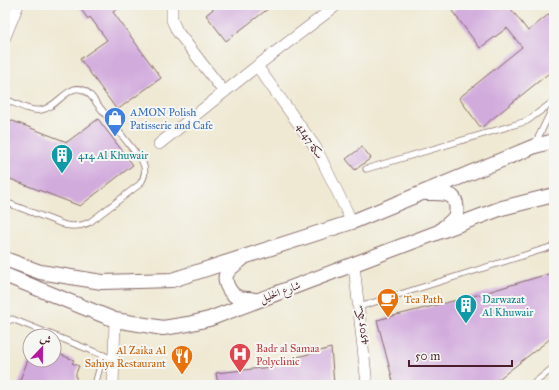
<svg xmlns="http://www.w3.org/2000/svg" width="559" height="390" viewBox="0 0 559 390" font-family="'IM FELL Great Primer',Amiri,serif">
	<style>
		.building { fill: #d2abdd }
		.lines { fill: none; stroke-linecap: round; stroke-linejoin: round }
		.service-casing { stroke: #846666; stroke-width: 7 }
		.minor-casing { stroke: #846666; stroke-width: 12 }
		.tertiary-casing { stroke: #846666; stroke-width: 16 }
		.service { stroke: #fff; stroke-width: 5.5 }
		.minor { stroke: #fff; stroke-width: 11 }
		.tertiary { stroke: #fff; stroke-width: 14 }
		.labels { text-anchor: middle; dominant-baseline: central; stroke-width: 4; stroke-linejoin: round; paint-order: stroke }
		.shop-label { font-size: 11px; fill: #366cbe; stroke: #f6f6f2; text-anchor: start }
		.street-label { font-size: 11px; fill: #4a1f2b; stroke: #f6f6f2 }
		.culture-label { font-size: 11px; fill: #0d838f; stroke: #f6f6f2; text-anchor: start }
		.food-label { font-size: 11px; fill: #c56008; stroke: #f6f6f2; text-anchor: start }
		.health-label { font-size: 11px; fill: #be3a42; stroke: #f6f6f2; text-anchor: start }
	</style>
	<rect width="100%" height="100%" fill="#f6f6f2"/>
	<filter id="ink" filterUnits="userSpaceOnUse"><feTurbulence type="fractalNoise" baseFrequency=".025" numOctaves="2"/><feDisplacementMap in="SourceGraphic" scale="8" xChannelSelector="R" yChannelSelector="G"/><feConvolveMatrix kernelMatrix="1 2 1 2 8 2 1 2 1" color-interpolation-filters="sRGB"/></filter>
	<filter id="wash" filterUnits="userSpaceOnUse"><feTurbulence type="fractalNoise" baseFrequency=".012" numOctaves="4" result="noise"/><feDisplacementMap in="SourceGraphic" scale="16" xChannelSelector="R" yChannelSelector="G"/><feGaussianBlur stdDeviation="0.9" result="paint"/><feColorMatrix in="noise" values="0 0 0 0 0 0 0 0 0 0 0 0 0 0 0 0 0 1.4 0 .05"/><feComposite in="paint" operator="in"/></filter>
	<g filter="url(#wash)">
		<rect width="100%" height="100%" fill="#efe9d3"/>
		<g id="blocks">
			<g class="building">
				<path d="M78,5H123L113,12L161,78L117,110L80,59L107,40L90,17L88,19Z"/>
				<path d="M218,5H273L226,41L206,15Z"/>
				<path d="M461,5H508L528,31L554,10V69L481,128L459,98L522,47L507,28L480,48L452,11Z"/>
				<path d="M5,118L67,142L98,119L133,165L80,206L5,177Z"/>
				<path d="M362,147L371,158L355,170L346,159Z"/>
				<path d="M548,274L554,277V330L550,339L491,385H394L377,320L481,294Z"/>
				<path d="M331,348L334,385H218L216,373L280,366L279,362Z"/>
				<path d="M54,352L74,360L72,363L79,366L76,373V385H18L28,360H54Z"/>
			</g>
		</g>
	</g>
	<g filter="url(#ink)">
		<use href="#blocks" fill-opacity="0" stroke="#846666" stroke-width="1"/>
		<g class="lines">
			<g class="service-casing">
				<g id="service">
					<path d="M5,99C16,103 29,112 41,110C59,108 72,74 91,96L142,161C146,169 146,176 140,184L90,222C82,226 74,227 65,225L5,202"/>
					<path d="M535,144L554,105"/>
					<path d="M366,169L527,121L554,101"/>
					<path d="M359,307L554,246"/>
					<path d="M5,323L12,319L113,359"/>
					<path d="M95,385L103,355"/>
					<path d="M532,385L554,367"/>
				</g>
			</g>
			<g class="minor-casing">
				<g id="minor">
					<path d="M172,5V20L177,31L224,92"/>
					<path d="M337,5L257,66L316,148L352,222"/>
					<path d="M5,37L18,5"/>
					<path d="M159,144L257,66"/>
					<path d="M354,265L367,385"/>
					<path d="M113,385L115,320"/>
				</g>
			</g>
			<g class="tertiary-casing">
				<g id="tertiary">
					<path d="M426,193C437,193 454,191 456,204C457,209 457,213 455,217C452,221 447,225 443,228"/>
					<path d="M5,259L40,272L102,282L172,280L352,222L535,146L554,141"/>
					<path d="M242,259C237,263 228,269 226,275C224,284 231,296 240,298C245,299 250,299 255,300"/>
					<path d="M5,275L68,301L115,320L163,328L188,324L209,319L502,208L554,195"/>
				</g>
			</g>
			<use href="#service" class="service"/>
			<use href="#minor" class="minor"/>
			<use href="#tertiary" class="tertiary"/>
		</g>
	</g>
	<defs>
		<g id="shop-pin" transform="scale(1.15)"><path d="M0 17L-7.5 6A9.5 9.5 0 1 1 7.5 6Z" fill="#3f7fe0" stroke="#f6f6f2"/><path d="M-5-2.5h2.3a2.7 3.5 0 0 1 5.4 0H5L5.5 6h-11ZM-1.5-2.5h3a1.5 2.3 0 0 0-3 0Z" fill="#fff"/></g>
		<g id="building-pin" transform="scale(1.15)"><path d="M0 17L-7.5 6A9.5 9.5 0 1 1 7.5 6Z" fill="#0f9aa8" stroke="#f6f6f2"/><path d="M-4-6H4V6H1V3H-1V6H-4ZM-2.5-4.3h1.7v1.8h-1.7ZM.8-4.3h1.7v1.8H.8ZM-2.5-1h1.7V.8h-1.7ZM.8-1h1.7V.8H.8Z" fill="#fff"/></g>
		<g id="cafe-pin" transform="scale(1.15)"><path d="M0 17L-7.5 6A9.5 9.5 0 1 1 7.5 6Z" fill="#e8710a" stroke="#f6f6f2"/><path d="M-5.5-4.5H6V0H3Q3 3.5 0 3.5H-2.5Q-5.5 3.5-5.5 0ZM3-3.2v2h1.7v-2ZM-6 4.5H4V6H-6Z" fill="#fff"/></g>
		<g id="hospital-pin" transform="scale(1.15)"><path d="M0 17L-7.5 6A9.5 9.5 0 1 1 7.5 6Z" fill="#e0444e" stroke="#f6f6f2"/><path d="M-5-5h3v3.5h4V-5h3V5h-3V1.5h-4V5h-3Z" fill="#fff"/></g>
		<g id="restaurant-pin" transform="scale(1.15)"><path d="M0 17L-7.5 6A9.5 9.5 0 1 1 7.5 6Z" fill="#e8710a" stroke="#f6f6f2"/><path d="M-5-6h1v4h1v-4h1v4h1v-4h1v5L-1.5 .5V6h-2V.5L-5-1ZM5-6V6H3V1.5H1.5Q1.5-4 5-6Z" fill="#fff"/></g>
	</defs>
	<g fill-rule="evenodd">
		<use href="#shop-pin" x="115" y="118"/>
		<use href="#building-pin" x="62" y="155"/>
		<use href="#cafe-pin" x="388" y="299"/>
		<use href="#building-pin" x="466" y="305"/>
		<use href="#hospital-pin" x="240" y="354"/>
		<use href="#restaurant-pin" x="182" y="356"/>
	</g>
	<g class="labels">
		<g class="shop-label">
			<text x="130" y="112">AMON Polish<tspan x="130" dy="13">Patisserie and Cafe</tspan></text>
		</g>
		<g class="street-label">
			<text transform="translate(310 141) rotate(57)">سكة 4147</text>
			<text transform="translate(280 292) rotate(-20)">شارع الخليل</text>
			<text transform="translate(361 325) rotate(-96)">سكة 4505</text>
		</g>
		<g class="culture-label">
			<text x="78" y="155">414 Al Khuwair</text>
			<text x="482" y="299">Darwazat<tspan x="482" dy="13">Al Khuwair</tspan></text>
		</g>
		<g class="food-label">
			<text x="404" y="299">Tea Path</text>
			<text x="166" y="350" text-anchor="end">Al Zaika Al<tspan x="166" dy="13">Sahiya Restaurant</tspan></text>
		</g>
		<g class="health-label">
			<text x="256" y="348">Badr al Samaa<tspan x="256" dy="13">Polyclinic</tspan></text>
		</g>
	</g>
	<rect width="559" height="390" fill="none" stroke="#f6f6f2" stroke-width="20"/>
	<g transform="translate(42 348) rotate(22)"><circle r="19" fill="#f6f6f2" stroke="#b1a0a2"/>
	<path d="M0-3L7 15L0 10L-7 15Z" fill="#b5179e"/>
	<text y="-6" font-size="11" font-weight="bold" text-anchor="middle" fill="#4a1f2b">ش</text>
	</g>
	<path d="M409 360v6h103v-6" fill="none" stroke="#4a1f2b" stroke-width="2"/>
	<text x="415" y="360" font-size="12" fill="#4a1f2b" stroke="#f6f6f2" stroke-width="3" paint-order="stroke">50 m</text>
</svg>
